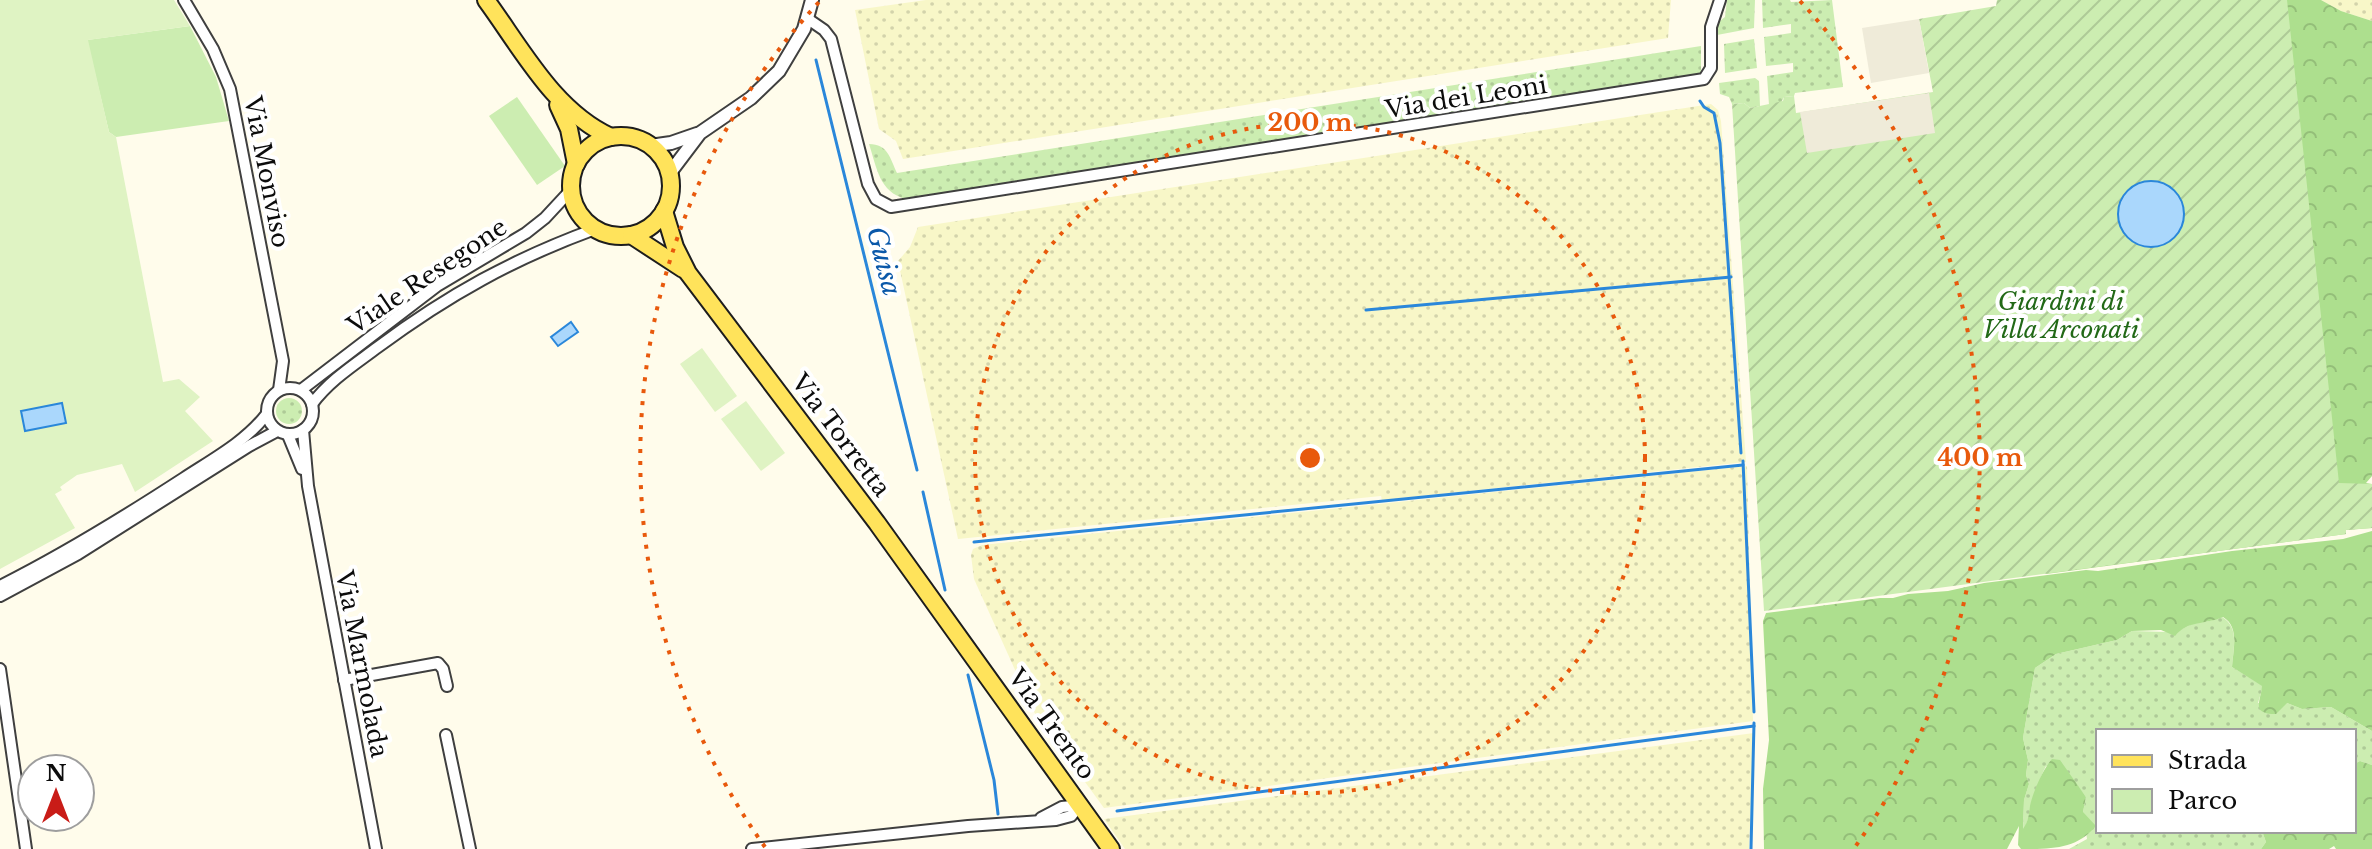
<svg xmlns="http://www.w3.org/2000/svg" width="2372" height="849" viewBox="0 0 2372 849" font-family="'Libre Baskerville',serif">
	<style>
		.farmland { fill: url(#farmland-dots) }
		.grass { fill: url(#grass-dots) }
		.forest { fill: url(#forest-crowns) }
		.park { fill: #ccedb1 }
		.garden { fill: url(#garden-furrows) }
		.pitch { fill: #dff3c3 }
		.plaza { fill: #efebd9 }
		.water { fill: #aad7fc; stroke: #2a87da; stroke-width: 2 }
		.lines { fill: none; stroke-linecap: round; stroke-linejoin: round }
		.stream { stroke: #2a87da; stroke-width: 3 }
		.minor-casing { stroke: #3f3f3f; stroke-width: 14 }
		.tertiary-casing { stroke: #3f3f3f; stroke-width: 16 }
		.primary-casing { stroke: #1d1d1d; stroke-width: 20 }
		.minor { stroke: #fff; stroke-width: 10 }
		.tertiary { stroke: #fff; stroke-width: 12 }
		.primary { stroke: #ffe35b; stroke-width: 16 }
		.ring { fill: none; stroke: #e8590c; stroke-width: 4; stroke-dasharray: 4 8 }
		.labels { text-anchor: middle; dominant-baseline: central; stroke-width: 8; stroke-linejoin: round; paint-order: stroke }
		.street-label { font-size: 24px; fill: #0c0c0c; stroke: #fff }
		.park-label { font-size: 24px; font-style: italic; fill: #226917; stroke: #fff }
		.water-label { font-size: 26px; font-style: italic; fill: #0a58a9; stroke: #fff }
		.centre { fill: #e8590c; stroke: #fff; stroke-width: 4 }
		.ring-label { font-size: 24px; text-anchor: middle; font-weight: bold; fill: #e8590c; stroke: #fff; stroke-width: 8; stroke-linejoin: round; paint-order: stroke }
	</style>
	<defs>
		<pattern id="farmland-dots" width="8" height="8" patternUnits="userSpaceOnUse" patternTransform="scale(2)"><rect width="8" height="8" fill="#f8f7c8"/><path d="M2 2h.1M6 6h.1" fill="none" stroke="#d3d3ab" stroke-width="1.8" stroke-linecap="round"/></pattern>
		<pattern id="grass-dots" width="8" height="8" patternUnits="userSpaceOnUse" patternTransform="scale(2)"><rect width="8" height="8" fill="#ccedb1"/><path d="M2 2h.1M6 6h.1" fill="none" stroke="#aeca97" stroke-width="1.8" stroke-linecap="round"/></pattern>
		<pattern id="forest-crowns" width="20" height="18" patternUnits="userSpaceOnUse" patternTransform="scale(2)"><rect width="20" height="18" fill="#addf8e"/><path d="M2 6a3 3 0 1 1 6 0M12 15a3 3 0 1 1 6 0" fill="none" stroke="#94be79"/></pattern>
		<pattern id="garden-furrows" width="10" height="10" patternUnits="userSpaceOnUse" patternTransform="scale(2)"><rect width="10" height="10" fill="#ccedb1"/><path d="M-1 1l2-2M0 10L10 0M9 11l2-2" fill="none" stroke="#aeca97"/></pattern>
	</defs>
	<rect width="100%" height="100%" fill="#fffceb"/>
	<g class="farmland">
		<path d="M926,0H1671L1668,38L903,159L896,141L879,129L855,10Z"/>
		<path d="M2321,0H2372V21L2341,11Z"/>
		<path d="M1711,104L1718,110L1721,121L1746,462L1382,500L1381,496L958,539L898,261L910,247L918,227Z"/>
		<path d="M1747,466L1753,721L1104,808L1034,712L974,579L971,555L973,549L982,545Z"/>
		<path d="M1754,733L1749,849H1125L1104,819Z"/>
	</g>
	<g class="grass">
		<path d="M1727,0H1755L1754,28L1717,35L1716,24L1725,17Z"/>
		<path d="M1762,0H1790L1791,2L1832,0L1843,87L1795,93L1794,96L1784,97L1781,103L1769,105L1767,76L1793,72V63L1766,66L1764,37L1791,33V24L1763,28Z"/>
		<path d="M1754,39L1757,68L1725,73L1724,44Z"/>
		<path d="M1701,46V77L906,199C879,192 877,168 869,144C888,144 890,158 897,173Z"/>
		<path d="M1755,78L1759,81L1760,106L1750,108L1744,103L1732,104L1729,97L1720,94L1719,83Z"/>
		<circle cx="289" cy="411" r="13"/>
		<path d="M2222,617C2240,627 2233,649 2232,667L2263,686L2258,703H2287L2302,709L2331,707L2372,731V765L2360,761L2354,764V731H2098V831H2262L2266,842L2261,849H2069L2087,839L2083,812L2086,797L2067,773L2046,766C2035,787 2033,810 2023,832L2024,800L2029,784L2026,775L2028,760L2023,738L2035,668L2056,654L2117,640L2132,631L2169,632L2180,630L2196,622H2206Z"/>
	</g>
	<g class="forest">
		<path d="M2247,0H2321L2341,11L2372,21V476L2366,483L2372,484V528L2346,530V534L2046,574Z"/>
		<path d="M2372,531V731L2331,707L2302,709L2287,703L2276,714C2250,714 2261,701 2262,686L2232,667C2233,650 2240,627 2223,617C2205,625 2188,620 2175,636L2161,630L2132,631L2117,640L2056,654L2035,668L2023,738L2028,760L2026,775L2029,784L2024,800L2023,829C2028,822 2029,815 2030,806C2033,792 2043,769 2052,759L2060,760L2086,797L2083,812L2096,826C2076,849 2054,849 2021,849L2018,845L2019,826L2007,849H1764L1763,789L1769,740L1763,621L1766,613L1880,598H1893L1908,594L1948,591L1984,583L2086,570L2098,571L2232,551L2343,539Z"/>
		<path d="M2360,761L2372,765V849H2336L2334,846L2329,849H2261L2266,842L2262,831H2354V764Z"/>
	</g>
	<g class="park">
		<path d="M190,26L216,77L229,121L116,137L109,132L87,40Z"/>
		<path d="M517,97L565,166L537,185L489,116Z"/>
	</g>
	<path class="garden" d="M1997,0H2287L2339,483L2372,484V528L2346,530V534L1764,611L1732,104L1744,103L1750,108L1783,101L1784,97L1794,96L1796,113L1933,92L1919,19L1996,6Z"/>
	<g class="pitch">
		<path d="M0,0H174L190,26L88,40L109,132L116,137L163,382L179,379L200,397L185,411L213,441L135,492L122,464L77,475L60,487L62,490L55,494L75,528L0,569Z"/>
		<path d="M702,348L737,396L715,412L680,364Z"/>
		<path d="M746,401L785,453L761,471L721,419Z"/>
	</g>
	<g class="plaza">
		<path d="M1919,19L1929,73L1871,83L1862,28Z"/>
		<path d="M1929,93L1935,133L1807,153L1800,112Z"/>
	</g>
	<g class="water">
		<circle cx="2151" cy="214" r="33"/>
		<path d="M571,322L578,332L558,346L551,337Z"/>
		<path d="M62,403L66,423L25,431L21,411Z"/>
	</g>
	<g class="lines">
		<g class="stream">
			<path d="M816,60L917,470"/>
			<path d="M1700,101L1704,107L1714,113L1720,143L1741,453"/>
			<path d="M1366,310L1731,277"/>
			<path d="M1743,461L1754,712"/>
			<path d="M923,492L945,590"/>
			<path d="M974,542L1743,465"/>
			<path d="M968,675L994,780L998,814"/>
			<path d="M1117,811L1754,726"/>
			<path d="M1751,849L1754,723"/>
		</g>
		<g class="minor-casing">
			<g id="minor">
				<path d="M184,0L213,49L230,89L283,361L279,390"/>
				<path d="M808,19L824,30L831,39L868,184L876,199L891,207L1704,79L1711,68V27L1720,0"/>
				<circle cx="290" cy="411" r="23"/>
				<path d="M301,390L437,286L526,233L545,218L571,190"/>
				<path d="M312,404C330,380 354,365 378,347C448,295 513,259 595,229"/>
				<path d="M303,430L308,486L376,849"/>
				<path d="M288,435L302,469"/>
				<path d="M0,586C64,554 124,517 184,478C213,459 245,442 266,415"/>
				<path d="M0,596L78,554L249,446L277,431"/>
				<path d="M0,669L26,849"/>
				<path d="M344,680L438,663L443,669L447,686"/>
				<path d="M446,735L470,849"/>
				<path d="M1041,818L1062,807L1080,805"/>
				<path d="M752,849L968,826L1056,820L1071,816L1080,805"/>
			</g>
		</g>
		<g class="tertiary-casing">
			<g id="tertiary">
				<path d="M650,146L671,143L697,134"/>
				<path d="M669,174L700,133L751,98L779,71L804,29L812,0"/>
			</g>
		</g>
		<g class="primary-casing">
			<g id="primary">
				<path d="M486,0C522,49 554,111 611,137"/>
				<path d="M558,105L569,129L576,164"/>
				<circle cx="621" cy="186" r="50"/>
				<path d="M664,211L675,247L688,273L877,523L1111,849"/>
				<path d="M631,235L683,269"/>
			</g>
		</g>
		<use href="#minor" class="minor"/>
		<use href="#tertiary" class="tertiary"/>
		<use href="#primary" class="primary"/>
	</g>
	<g class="ring">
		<circle cx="1310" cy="458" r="335"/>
		<path d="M765 847A670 670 0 0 1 820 1M1800 1A670 670 0 0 1 1855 847"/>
	</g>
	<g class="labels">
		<g class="street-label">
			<text transform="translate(1466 97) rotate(-9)">Via dei Leoni</text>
			<text transform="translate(267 172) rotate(79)">Via Monviso</text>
			<text transform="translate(427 276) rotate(-34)">Viale Resegone</text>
			<text transform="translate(841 435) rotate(53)">Via Torretta</text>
			<text transform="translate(362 664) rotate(79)">Via Marmolada</text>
			<text transform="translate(1052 724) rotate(54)">Via Trento</text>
		</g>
		<g class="park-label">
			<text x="2061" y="301">Giardini di<tspan x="2061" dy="28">Villa Arconati</tspan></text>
		</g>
		<g class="water-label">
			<text transform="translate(884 261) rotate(76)">Guisa</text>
		</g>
	</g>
	<circle cx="1310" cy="458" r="12" class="centre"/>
	<g class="ring-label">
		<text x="1310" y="131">200 m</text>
		<text x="1980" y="466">400 m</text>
	</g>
	<rect x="2096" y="729" width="260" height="104" fill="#ffffff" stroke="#9e9e9e" stroke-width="2"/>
	<rect x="2112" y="755" width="40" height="12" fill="#ffe35b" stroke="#9e9e9e" stroke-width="2"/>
	<text x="2168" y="769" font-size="24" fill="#0c0c0c">Strada</text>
	<rect x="2112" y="789" width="40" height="24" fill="#ccedb1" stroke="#9e9e9e" stroke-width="2"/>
	<text x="2168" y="809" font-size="24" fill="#0c0c0c">Parco</text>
	<g transform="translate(56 793)"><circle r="38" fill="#ffffff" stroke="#9e9e9e" stroke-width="2"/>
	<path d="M0-6L14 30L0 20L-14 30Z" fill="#c91c17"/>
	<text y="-12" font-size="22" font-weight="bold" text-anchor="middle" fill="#0c0c0c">N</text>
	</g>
</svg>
